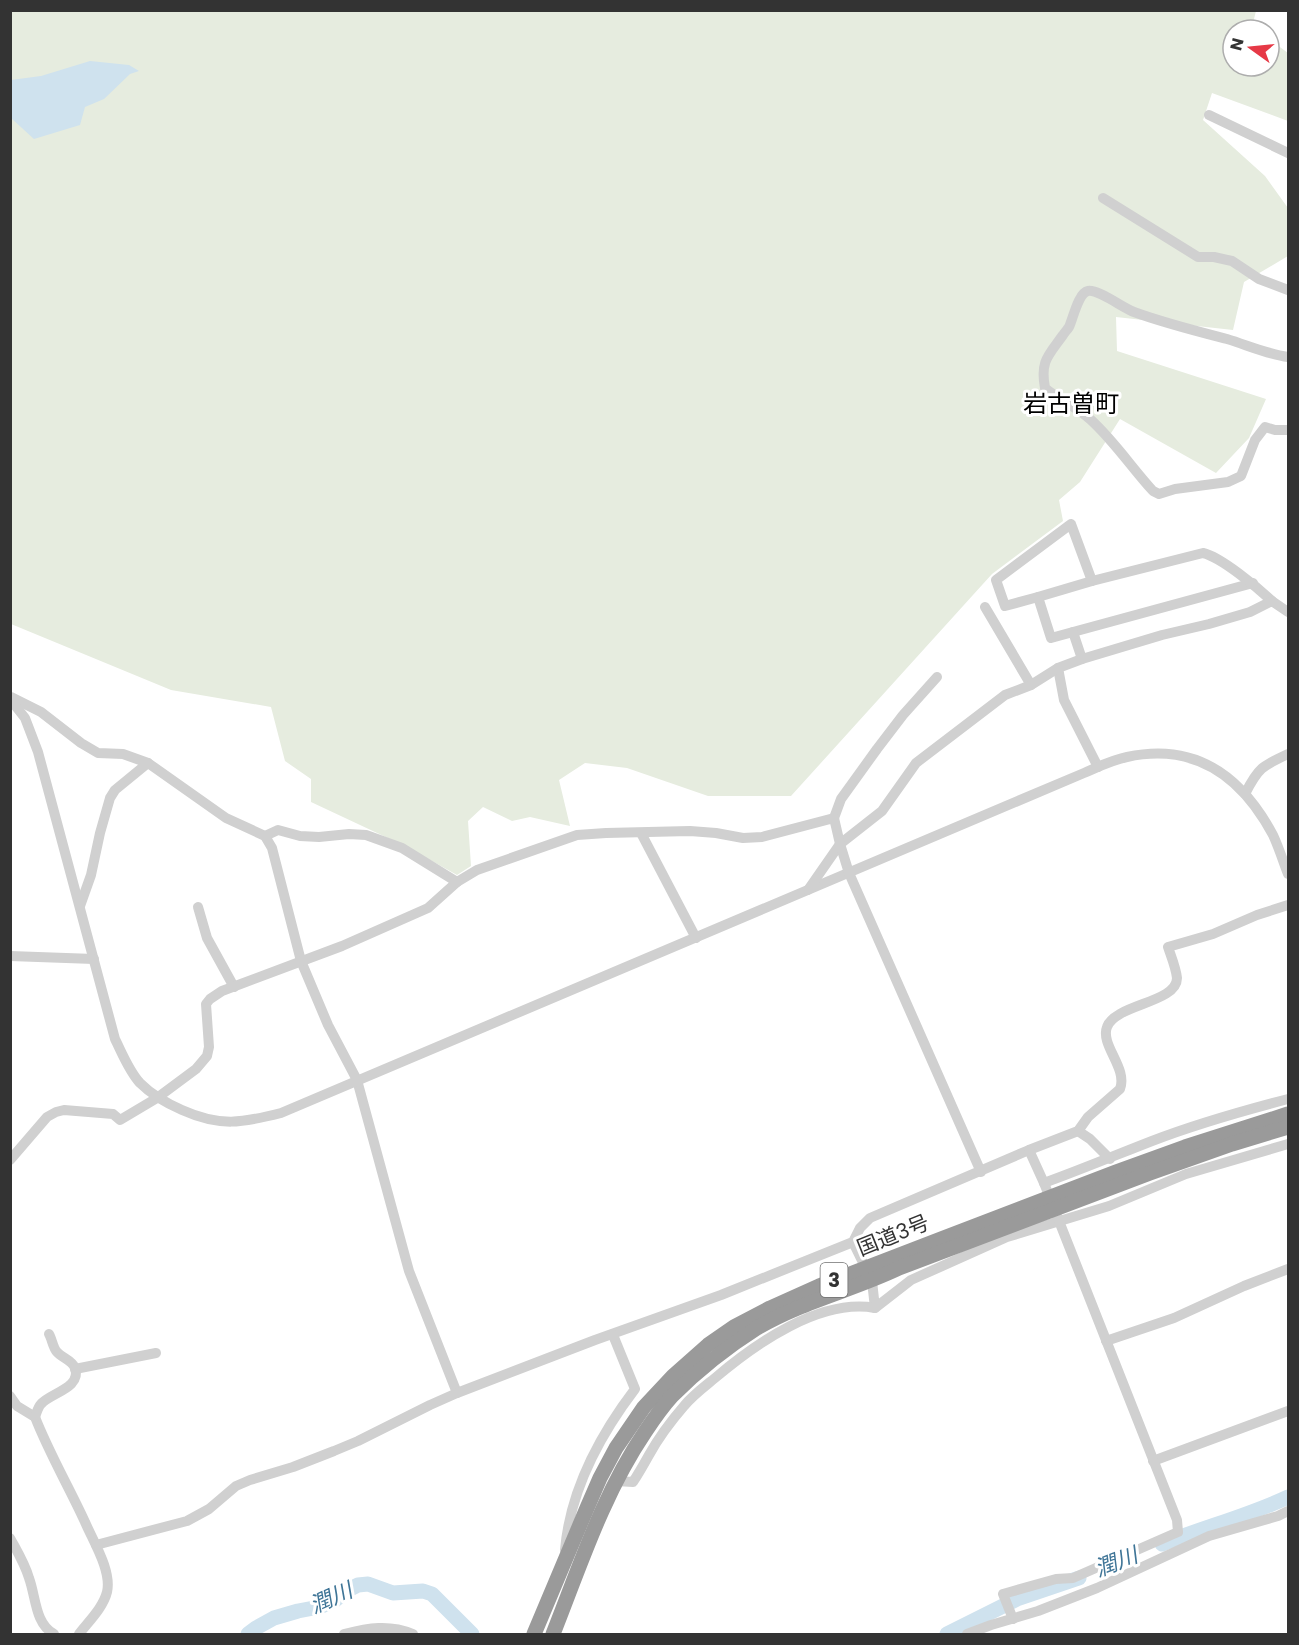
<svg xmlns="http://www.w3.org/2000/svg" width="1299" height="1645" viewBox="0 0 1299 1645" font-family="Poppins,'Noto Sans JP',sans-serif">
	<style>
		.green { fill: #e6ecdf }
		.water { fill: #cfe2ee }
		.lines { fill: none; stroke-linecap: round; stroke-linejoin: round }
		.river { stroke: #cfe2ee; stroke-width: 15 }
		.minor { stroke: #d0d0d0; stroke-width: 10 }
		.highway { stroke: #9a9a9a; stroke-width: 15 }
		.labels { text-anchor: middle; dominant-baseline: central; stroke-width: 6; stroke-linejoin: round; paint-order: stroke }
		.shield { fill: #fff; stroke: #707070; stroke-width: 1.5 }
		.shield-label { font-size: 20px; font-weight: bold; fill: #333 }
		.street-label { font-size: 21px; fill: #333; stroke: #fff }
		.water-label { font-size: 22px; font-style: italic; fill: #3f7597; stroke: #fff }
		.quarter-label { font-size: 24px; fill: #000; stroke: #fff }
	</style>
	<rect width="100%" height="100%" fill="#fff"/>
	<path class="green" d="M10,11H1256L1252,27L1256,30H1233V66H1269V39L1288,53V121L1212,93L1203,120L1265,176L1288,208V256L1244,282L1233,330L1116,317L1117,351L1266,399L1249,438L1216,473L1120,419L1080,482L1059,500L1063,521L992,574L791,796H708L627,768L585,763L559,780L570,826L530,817L512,821L483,807L468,821L471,866L457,875L407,847L311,802V779L285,761L271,707L171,690L11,624Z"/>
	<path class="water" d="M90,61L129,65L139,71L130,74L104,99L85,107L80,125L34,139L11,118V80L41,76Z"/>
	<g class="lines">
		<g class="river">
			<path d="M1162,1544C1204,1527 1248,1516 1288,1497"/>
			<path d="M248,1634L256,1628L274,1618L298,1611L319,1607L334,1601L346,1591L358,1585L368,1584L393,1593L423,1591L432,1594L472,1634"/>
			<path d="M947,1634L1017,1599L1079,1578"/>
		</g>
		<g class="minor">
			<path d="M1209,115L1288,153"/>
			<path d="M1103,198L1198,257H1214L1232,261L1259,279L1288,290"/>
			<path d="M1288,357C1267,354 1247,345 1227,339C1196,331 1164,323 1134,312C1123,308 1098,289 1088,291C1078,293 1073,319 1069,327C1067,330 1065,332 1063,335C1048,356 1040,361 1045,388C1059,400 1077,407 1091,420C1114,441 1132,468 1153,491L1159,494L1175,489L1228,482L1241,476L1255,440L1265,427L1275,430H1288"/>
			<path d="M1038,597L1005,606L996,580L1071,524L1092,581"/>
			<path d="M985,607L1031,685"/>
			<path d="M1073,632L1253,583"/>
			<path d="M1082,659L1073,632L1051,638L1038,597L1092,581L1203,553C1221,557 1258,588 1272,601"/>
			<path d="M1058,668L1064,700L1098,767"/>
			<path d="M11,697L41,712L81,743L98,753L123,754L148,763L226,818L265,836L272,848L301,961L328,1025L357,1080L409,1271L457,1393"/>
			<path d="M10,699L25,718L38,752L115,1039C122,1053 129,1071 140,1083C153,1096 166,1103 182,1110C220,1127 242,1123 281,1113L1084,773C1098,767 1112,760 1127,757C1196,742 1242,777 1273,835C1279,848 1283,861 1288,874"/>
			<path d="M1245,794C1258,768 1262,766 1288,754"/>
			<path d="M834,818L841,799L877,749L903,715L937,677"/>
			<path d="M641,833L696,938"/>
			<path d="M265,836L278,830L300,836L319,837L349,834L366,835L402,848L457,882"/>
			<path d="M808,890L840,844L882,811L916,763L1005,695L1031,685L1058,668L1082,659L1162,635L1209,624L1250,612L1272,601L1288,612"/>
			<path d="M80,906L91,875L100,833L110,798L115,790L148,763"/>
			<path d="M198,907L207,938L234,987"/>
			<path d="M10,956L94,959"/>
			<path d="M1078,1131L1090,1139L1110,1159"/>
			<path d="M10,1160L47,1117L56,1112L64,1110L113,1114L120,1120L157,1098L196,1069L207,1056L209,1047L206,1004L210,999L222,991L342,946L428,908L457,882L477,870L577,835L606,833L690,831L716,833L743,838L762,837L834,818L840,844L849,873L981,1172"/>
			<path d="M1044,1183C1080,1170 1116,1155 1152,1141C1196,1124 1242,1111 1288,1099"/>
			<path d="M853,1242L872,1281L875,1308"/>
			<path d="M1106,1341L1174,1318L1244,1286L1288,1269"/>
			<path d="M75,1369L156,1353"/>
			<path d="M10,1396L17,1406L35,1417C49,1453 69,1487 85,1522C93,1541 112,1571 107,1592C103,1608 88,1622 79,1634"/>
			<path d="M35,1417C37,1412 38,1407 41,1404C50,1393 82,1388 75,1368C72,1360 62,1358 57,1352C53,1348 52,1339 49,1334"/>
			<path d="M1153,1461L1288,1411"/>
			<path d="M616,1481L633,1482C639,1473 644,1464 649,1455C659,1437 671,1421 684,1406C693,1395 704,1387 715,1378C755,1344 820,1298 875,1308L911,1280L1007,1237L1109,1206L1186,1174L1288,1144"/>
			<path d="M10,1538C17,1551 25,1564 29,1578C36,1597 35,1624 54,1634"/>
			<path d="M96,1545L187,1521L209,1509L236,1486L250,1480L293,1467L334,1451L358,1441L430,1405L457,1393L595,1340L721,1295L853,1242L860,1228L870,1218L1029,1150L1078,1131L1088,1117L1120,1089C1128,1068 1100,1045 1107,1027C1115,1004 1177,1003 1177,978C1176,968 1171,956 1168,947L1213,934L1257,915L1288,905"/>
			<path d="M565,1550C570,1491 600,1435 635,1389L613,1335"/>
			<path d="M1013,1619L1003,1594L1056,1579L1073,1578L1178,1532L1177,1520L1044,1183L1029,1150"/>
			<path d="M344,1634C368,1628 389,1624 413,1634"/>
			<path d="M967,1634L991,1625L1038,1611L1097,1588L1209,1536L1278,1516L1288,1511"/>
		</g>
		<g class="highway">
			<path d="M534,1634L587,1508L600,1478L616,1448L644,1407L673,1376L708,1345L734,1327L770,1308L819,1286L941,1239L1116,1172L1185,1147L1288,1114"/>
			<path d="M553,1634C580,1566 603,1494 645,1432C653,1420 662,1407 672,1396C697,1371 727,1347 757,1328C801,1302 853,1290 899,1268L1150,1173L1232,1144L1288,1127"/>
		</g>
	</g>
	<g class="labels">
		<rect class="shield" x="820.5" y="1263" width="27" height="34" rx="4.5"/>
		<g class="shield-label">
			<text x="834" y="1280">3</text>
		</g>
		<g class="street-label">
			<text transform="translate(893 1235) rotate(-22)">国道3号</text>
		</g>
		<g class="water-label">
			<text transform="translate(1116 1562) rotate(-21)">潤川</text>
			<text transform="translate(331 1598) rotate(-24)">潤川</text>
		</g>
		<g class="quarter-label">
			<text x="1071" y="403">岩古曽町</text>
		</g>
	</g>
	<rect width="1299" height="1645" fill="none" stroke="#333333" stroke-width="24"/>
	<g transform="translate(1251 48) rotate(285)"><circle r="28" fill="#ffffff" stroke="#adadad" stroke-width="1.5"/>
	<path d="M0-4.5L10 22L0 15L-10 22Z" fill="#e63946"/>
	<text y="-9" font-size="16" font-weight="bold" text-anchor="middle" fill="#333333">N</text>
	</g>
</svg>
